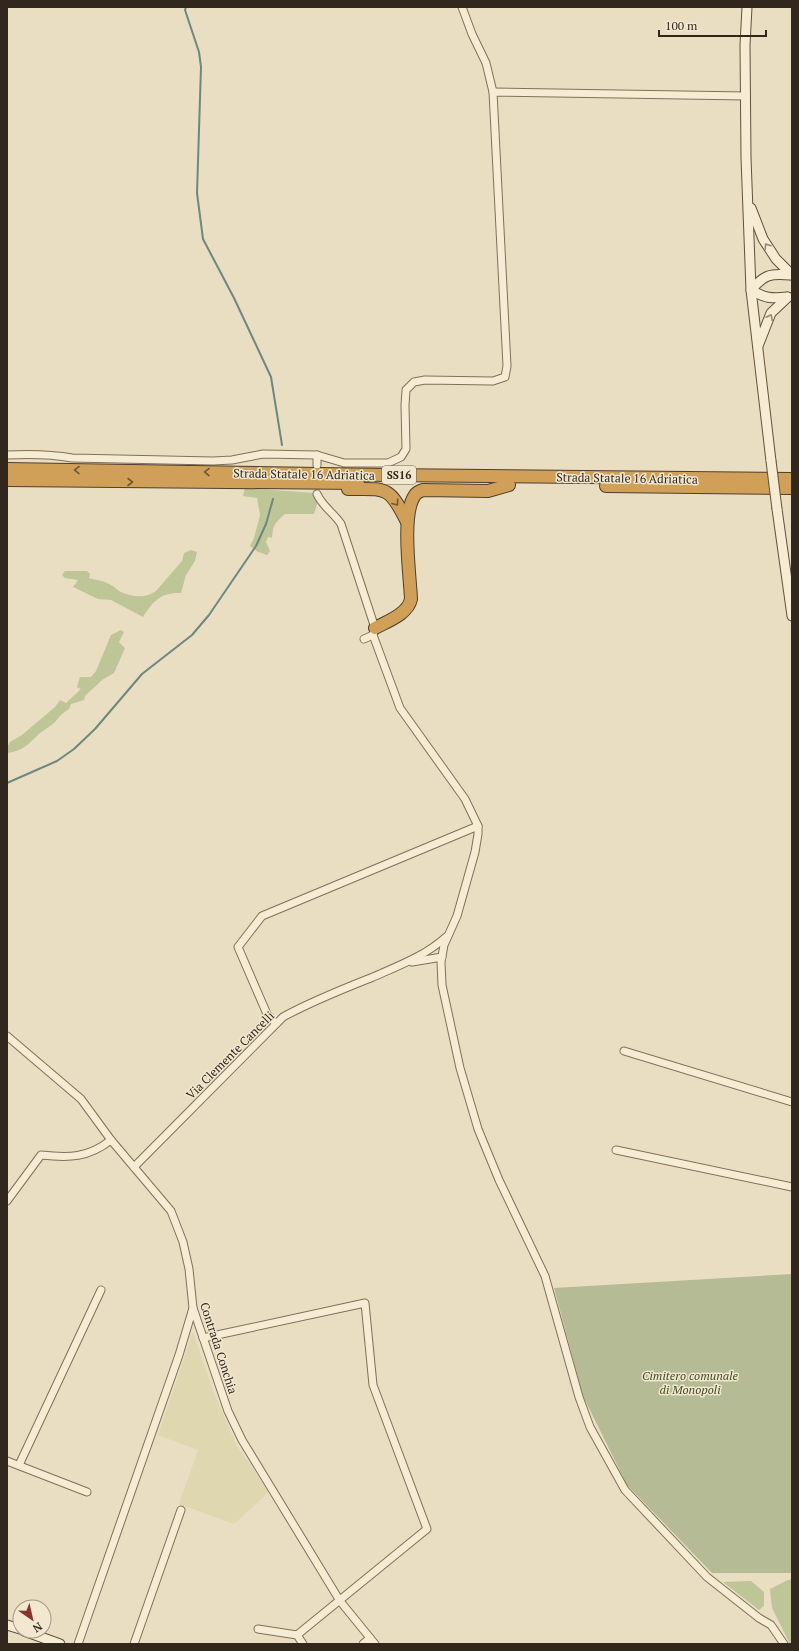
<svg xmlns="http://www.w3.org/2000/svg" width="799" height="1651" viewBox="0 0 799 1651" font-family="'PT Serif',serif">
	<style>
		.farmland { fill: #ded7af }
		.green { fill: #bec596 }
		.cemetery { fill: #b5bb95 }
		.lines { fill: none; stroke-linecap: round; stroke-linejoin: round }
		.stream { stroke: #6b8882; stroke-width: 2 }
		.street-casing { stroke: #80705a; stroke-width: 9 }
		.secondary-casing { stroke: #62513d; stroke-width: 11 }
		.highway-casing { stroke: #4e3e2e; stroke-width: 14 }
		.street { stroke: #f5ecd3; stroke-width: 7 }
		.secondary { stroke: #f5ecd3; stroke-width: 9 }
		.highway { stroke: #d1a058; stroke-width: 12 }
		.secondary-bridge-casing { stroke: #62513d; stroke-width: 11; stroke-linecap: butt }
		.secondary-bridge { stroke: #f5ecd3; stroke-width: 9 }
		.oneway { stroke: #938a78 }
		.oneway2 { stroke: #715735 }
		.labels { text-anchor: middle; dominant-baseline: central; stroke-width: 3; stroke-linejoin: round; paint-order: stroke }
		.shield { fill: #f1e8cf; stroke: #6b6152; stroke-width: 1 }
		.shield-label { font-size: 11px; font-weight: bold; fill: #31271d }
		.street-label { font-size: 12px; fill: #31271d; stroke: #f1e8cf }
		.park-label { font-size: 12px; font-style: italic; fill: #414c25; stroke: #f1e8cf }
	</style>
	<rect width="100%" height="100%" fill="#e9dec1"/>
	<path class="farmland" d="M193,1332L213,1391L237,1446L269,1492L234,1524L179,1504L198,1450L158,1435Z"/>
	<g class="green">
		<path d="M245,488L315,493L318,501L314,514H285C275,523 273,525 272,538L268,537L266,542L270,551L267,555L258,552L250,546L254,538L260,515L257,498L243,496Z"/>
		<path d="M191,550L197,552L195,561L186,575L181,593C161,592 153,601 143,617L111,600L98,599L73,587L78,580L65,578L62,575L65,571H87L90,574L89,578C96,580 105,581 111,585C114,586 116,589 119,591C131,597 145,599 156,591L182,561L184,553Z"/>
		<path d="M121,630L124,632L119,642L125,648L114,673L102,680L85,696L84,700L71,704L69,709C61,714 61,715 55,722C51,726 45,729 40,733C29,743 24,751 7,753V748L10,742L22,735L55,707L60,700L66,703L81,689L77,687L80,677H91L96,671L111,635Z"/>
		<path d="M792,1579V1644H790L772,1608L770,1589L788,1580Z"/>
		<path d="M751,1581L764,1592V1606L759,1610L723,1582Z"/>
	</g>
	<path class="cemetery" d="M792,1274V1573H712L627,1485L583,1396L554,1288Z"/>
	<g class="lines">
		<g class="stream">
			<path d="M186,7L185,10L199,52L201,67L197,193L203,239L234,298L271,377L282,445"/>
			<path d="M7,783L57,761L74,749L95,729L142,674L192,635L209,615L256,546L266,524L273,499"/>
		</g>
		<g class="street-casing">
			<g id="street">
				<path d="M462,7L472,34L486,63L493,92"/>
				<path d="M7,455C29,454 50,454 72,458L213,461L232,460L263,454L317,455L344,463H388L401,457L406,449L405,405L406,390L414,382L425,380L493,381L505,377L507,366L493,92L746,96"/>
				<path d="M317,465V455"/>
				<path d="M317,494C322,506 334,513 341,524L375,628L373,635L400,708L465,799L478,826V834L475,852L457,916L444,945L441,962L442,985L460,1068L478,1129L499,1180L545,1276L579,1397L590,1427L625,1490L707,1577L759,1618L771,1625L784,1644"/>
				<path d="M364,639L373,635"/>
				<path d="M412,962L442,957"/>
				<path d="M276,1024L267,1014L238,947L262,916L478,826"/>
				<path d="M7,1036L81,1099L111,1140L171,1211L183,1242L189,1269L193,1308L228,1411L242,1440L340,1601L375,1644"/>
				<path d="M624,1051L792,1102"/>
				<path d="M616,1150L792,1187"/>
				<path d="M134,1167L283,1017C312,1001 343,989 373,977C398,966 425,956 446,937"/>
				<path d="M7,1201L41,1155C69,1158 88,1158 111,1140"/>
				<path d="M203,1338L365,1303L373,1385L427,1529L297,1635"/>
				<path d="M7,1461L87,1492"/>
				<path d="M19,1465L101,1290"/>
				<path d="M258,1629L297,1635L303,1644"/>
				<path d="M78,1644L179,1355L193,1308"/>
				<path d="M134,1644L181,1510"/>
				<path d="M363,1644L370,1638"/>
			</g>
		</g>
		<g class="secondary-casing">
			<g id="secondary">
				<path d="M747,7L745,45L746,158L751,290L771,461"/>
				<path d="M751,208L763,239L776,259L792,275"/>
				<path d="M787,297C771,299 765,298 751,290C764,275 770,273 790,275"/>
				<path d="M758,346L771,313L788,297"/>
				<path d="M777,509L792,616"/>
				<path d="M7,1625L20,1629"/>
				<path d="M24,1631L60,1644"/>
			</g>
		</g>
		<g class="highway-casing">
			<g id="highway">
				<path d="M7,469L388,475L792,479"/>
				<path d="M7,480L358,483"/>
				<path d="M606,486L792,488"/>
				<path d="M348,489C386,489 389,485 407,522"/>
				<path d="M375,628C388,621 408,614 411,599C410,575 401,514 415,495C417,492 420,491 423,490L488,491L509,485"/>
			</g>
		</g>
		<use href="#street" class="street"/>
		<use href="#secondary" class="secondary"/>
		<use href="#highway" class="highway"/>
		<g class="secondary-bridge-casing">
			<path id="secondary-bridge" d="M771,461L777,509"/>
		</g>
		<use href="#secondary-bridge" class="secondary-bridge"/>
	</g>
	<defs><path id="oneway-chevron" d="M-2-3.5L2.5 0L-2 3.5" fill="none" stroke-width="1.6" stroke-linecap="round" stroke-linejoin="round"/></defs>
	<g class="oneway">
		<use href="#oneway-chevron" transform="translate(767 246) rotate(-123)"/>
		<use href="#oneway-chevron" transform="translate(770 317) rotate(-63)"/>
	</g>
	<g class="oneway2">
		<use href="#oneway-chevron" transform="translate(77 470) rotate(-179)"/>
		<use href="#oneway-chevron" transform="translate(207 472) rotate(-179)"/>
		<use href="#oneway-chevron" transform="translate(130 482)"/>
		<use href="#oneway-chevron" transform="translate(396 503) rotate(54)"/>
	</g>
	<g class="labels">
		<rect class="shield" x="382" y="466" width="34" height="18" rx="3"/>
		<g class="shield-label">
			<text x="399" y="475">SS16</text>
		</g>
		<g class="street-label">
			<text transform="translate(304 474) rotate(1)">Strada Statale 16 Adriatica</text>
			<text transform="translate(627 478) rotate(1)">Strada Statale 16 Adriatica</text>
			<text transform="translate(230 1055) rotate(-45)">Via Clemente Cancelli</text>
			<text transform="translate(219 1348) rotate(72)">Contrada Conchia</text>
		</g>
		<g class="park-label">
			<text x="690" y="1375">Cimitero comunale<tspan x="690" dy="14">di Monopoli</tspan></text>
		</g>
	</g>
	<rect width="799" height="1651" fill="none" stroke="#31271d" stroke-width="16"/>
	<g transform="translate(32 1619) rotate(146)"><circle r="19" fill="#f1e8cf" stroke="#a49b88"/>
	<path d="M0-3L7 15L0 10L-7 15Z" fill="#893230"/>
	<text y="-6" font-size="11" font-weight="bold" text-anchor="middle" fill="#31271d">N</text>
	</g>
	<path d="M659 30v6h107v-6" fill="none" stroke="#31271d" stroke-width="2"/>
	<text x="665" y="30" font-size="12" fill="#31271d" stroke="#f1e8cf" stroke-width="3" paint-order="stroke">100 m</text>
</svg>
